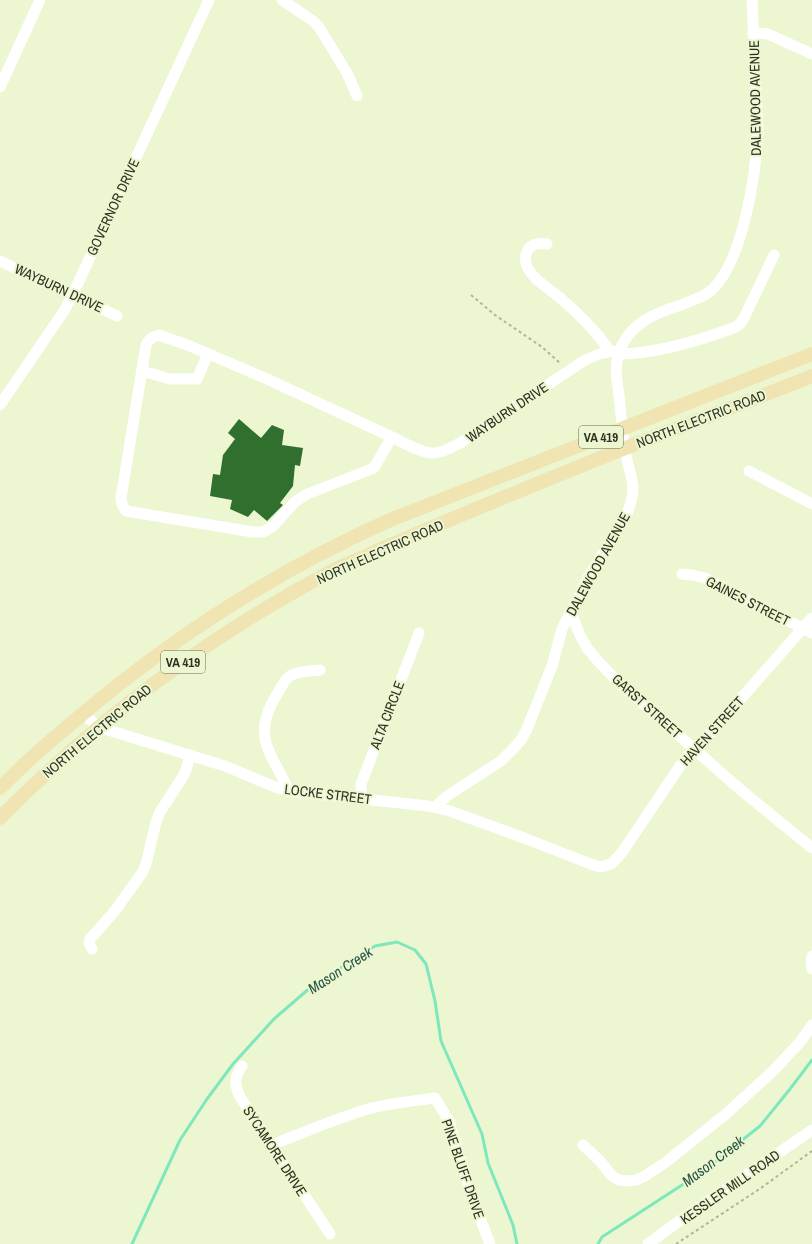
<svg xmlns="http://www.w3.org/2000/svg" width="812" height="1244" viewBox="0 0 812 1244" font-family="'Archivo Narrow',sans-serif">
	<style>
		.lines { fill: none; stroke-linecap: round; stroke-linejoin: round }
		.stream { stroke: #7ee7bc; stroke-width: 3 }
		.building { fill: #316f2e }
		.path { stroke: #aeb698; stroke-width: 2; stroke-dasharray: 3 3; stroke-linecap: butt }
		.minor { stroke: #fff; stroke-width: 11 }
		.major { stroke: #f0e5b2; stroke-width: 14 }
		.labels { text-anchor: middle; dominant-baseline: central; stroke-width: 4; stroke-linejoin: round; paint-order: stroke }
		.shield { fill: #ecf6d1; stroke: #666c56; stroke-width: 1 }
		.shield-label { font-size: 13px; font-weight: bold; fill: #2d3122 }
		.street-label { font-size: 14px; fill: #2d3122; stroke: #ecf6d1 }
		.water-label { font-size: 15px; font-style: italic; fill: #285543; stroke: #ecf6d1 }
	</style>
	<rect width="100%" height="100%" fill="#ecf6d1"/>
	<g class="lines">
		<g class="stream">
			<path d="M132,1244L180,1140L207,1099L233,1064L274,1019L311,987L375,946L397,942L415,950L426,964L435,1001L441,1041L482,1134L488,1163L513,1225L517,1244"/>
			<path d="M598,1244L602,1237L702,1172L760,1126L790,1089L812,1060"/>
		</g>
	</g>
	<path class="building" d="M239,419L261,438L272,425L284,430L282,445L303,448L300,466L295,465L293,486L280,503L283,505L267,521L254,510L248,517L230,509L232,500L210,496L213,474L220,475L223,455L235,439L228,433Z"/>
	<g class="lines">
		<g class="path">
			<path d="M471,295L495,315L542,347L561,364"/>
			<path d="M676,1244L761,1188L812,1151"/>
		</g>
		<g class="minor">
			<path d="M282,0L313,21L319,27L347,73L357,96"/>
			<path d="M753,33L768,34L812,54"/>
			<path d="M0,87L40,0"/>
			<path d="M547,244C541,243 535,243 530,247C523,255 525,265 531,273C538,283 550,289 559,297C578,313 596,331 610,351"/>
			<path d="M0,261L117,316"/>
			<path d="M159,335L190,346L267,379L392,437L374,468L305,495L295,502L273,526L263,532H253L126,511L122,504L121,498L146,345C149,339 152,337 159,335Z"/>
			<path d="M618,354C656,354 701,340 736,327L739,325L744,318L774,255"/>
			<path d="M142,371L170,379H197L208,354"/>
			<path d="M0,405L64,311L73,294L209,0"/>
			<path d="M392,437C402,442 423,454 434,453C443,453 452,447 460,443L582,362C595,355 605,351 619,351"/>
			<path d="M749,471L812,504"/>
			<path d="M682,574L692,575L705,578L812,633"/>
			<path d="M571,613L580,635L587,648L598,661L618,682L742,791L812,848"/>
			<path d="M83,713L98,727L225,766L275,787L288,791L428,806L450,811L524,838L588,863L600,867L605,866L611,864L619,856L625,848L686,757L706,738L812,618"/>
			<path d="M288,791C283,774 271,761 266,743C261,725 269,706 279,691C282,685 285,679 290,676C298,671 311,671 320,670"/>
			<path d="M361,798V784L419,633"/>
			<path d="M435,807L447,796L501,761L514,748L521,740L527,729L552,666L562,629L589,576L627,514C630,506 633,497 633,488C632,474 626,460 624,446C622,429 621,412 619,395C617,381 614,366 619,353C628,324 655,313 681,305C690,301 701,298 708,293C743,267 756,172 758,131L752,0"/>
			<path d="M92,949L89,943L90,939L114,912L142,873L146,864L156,822L160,812L182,778L186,770L190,755"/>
			<path d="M812,956L811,961L812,969"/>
			<path d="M242,1066C234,1078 234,1084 240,1097L330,1234"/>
			<path d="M272,1145C304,1132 335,1119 368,1109C390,1103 413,1101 435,1098L449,1121L473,1200L490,1244"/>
			<path d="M583,1145L600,1161L612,1176L619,1180L628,1181L636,1180L645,1176L666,1162L726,1114L774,1070L801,1041L812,1025"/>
			<path d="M648,1244L686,1216L812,1130"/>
		</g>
		<g class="major">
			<path d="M0,788C25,763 52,739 79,717C172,638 278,570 390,520L812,354"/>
			<path d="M0,818C98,719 210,635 334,570C345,564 357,560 368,555C397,542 426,530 454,518C512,494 570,470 628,447C690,423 751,401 812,376"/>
		</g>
	</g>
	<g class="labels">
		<g class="shield">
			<rect x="579" y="426" width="44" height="22" rx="3"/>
			<rect x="161" y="651" width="44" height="22" rx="3"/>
		</g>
		<g class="shield-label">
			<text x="601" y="437">VA 419</text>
			<text x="183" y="662">VA 419</text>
		</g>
		<g class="street-label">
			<text transform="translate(755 98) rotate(-91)">DALEWOOD AVENUE</text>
			<text transform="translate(113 207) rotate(-65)">GOVERNOR DRIVE</text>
			<text transform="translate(59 288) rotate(25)">WAYBURN DRIVE</text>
			<text transform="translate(507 412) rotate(-34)">WAYBURN DRIVE</text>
			<text transform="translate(701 419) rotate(-21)">NORTH ELECTRIC ROAD</text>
			<text transform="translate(380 552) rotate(-24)">NORTH ELECTRIC ROAD</text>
			<text transform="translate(598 564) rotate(-61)">DALEWOOD AVENUE</text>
			<text transform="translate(748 601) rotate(27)">GAINES STREET</text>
			<text transform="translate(647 706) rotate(42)">GARST STREET</text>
			<text transform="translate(387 715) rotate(-69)">ALTA CIRCLE</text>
			<text transform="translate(97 731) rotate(-40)">NORTH ELECTRIC ROAD</text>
			<text transform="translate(712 731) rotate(-48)">HAVEN STREET</text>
			<text transform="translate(328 794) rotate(7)">LOCKE STREET</text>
			<text transform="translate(275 1151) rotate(57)">SYCAMORE DRIVE</text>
			<text transform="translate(463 1169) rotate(71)">PINE BLUFF DRIVE</text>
			<text transform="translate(730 1187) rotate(-35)">KESSLER MILL ROAD</text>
		</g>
		<g class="water-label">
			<text transform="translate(340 970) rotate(-33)">Mason Creek</text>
			<text transform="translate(713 1161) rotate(-37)">Mason Creek</text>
		</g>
	</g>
</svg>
